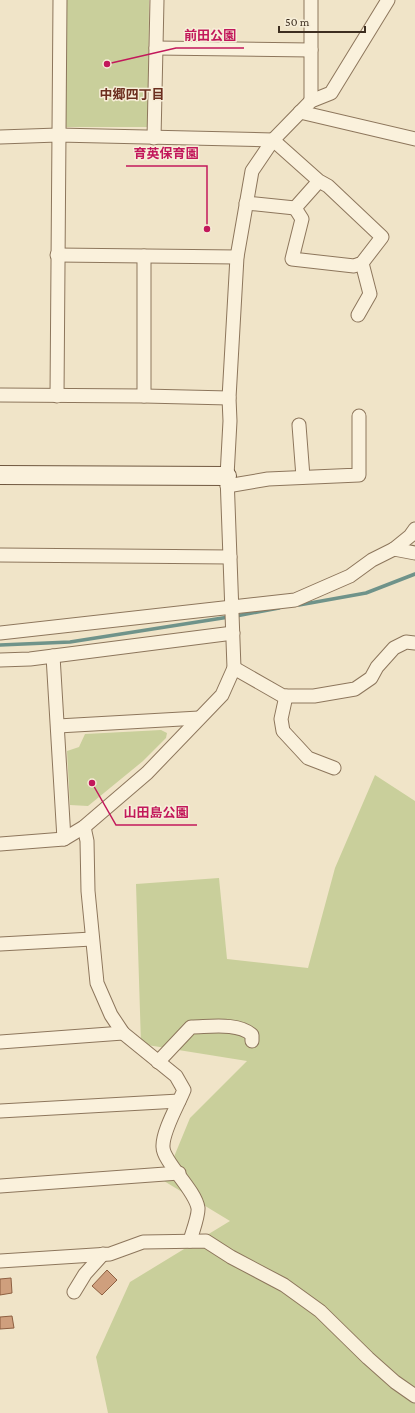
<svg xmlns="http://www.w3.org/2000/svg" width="415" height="1413" viewBox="0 0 415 1413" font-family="'Crimson Pro','Noto Sans JP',serif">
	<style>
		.green { fill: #c9cf9b }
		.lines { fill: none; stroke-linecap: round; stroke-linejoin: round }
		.stream { stroke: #6f938a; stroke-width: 3.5 }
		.building { fill: #cf9f7d; stroke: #8d5f41 }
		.street-casing { stroke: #8d765c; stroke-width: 15 }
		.secondary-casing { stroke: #6f573f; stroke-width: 20 }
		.street { stroke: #faf1dc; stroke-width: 13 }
		.secondary { stroke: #faf1dc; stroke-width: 18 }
		.labels { text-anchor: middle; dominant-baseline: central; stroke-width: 3; stroke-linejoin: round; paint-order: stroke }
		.neighbourhood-label { font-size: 13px; font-weight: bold; fill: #6b2e1e; stroke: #f7eed8 }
		.leader { fill: none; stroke: #c2185b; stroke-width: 1.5 }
		.callout-dot { fill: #c2185b; stroke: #f7eed8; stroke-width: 1.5 }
		.callout-label { font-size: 13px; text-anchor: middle; font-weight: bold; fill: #c2185b; stroke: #f7eed8; stroke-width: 3; stroke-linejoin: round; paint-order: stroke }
	</style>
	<rect width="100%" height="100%" fill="#f0e4c8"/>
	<g class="green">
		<path d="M67,0H149L148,127H65Z"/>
		<path d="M161,730L167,733L166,738L143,761L88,806L70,805L67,751L79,747L85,734Z"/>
		<path d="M375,775L415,801V1413H108L96,1357L130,1282L230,1221L164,1181L190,1118L247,1061L141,1044L136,884L219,878L227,959L308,968L335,868Z"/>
	</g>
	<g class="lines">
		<g class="stream">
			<path d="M299,605L366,593L415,574"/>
			<path d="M236,616L279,608"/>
			<path d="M0,645L70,642L229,617"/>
		</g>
	</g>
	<g class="building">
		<path d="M107,1270L117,1280L102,1295L92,1286Z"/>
		<path d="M11,1278L12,1293L0,1295V1279Z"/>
		<path d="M12,1316L14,1328L0,1329V1317Z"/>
	</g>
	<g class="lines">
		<g class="street-casing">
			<g id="street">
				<path d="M311,0V101"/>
				<path d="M156,48L311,50"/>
				<path d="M300,112L415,139"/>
				<path d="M0,137L58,135L273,140L319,181L328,186L382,237L362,263L354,266L292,259L302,219L295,208L319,181"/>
				<path d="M154,138L157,0"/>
				<path d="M246,203L295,208"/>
				<path d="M57,255L237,257"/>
				<path d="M358,315L370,294L362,263"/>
				<path d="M0,395L144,396L229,398"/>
				<path d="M57,396L60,0"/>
				<path d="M144,396V256"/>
				<path d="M299,425L303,477"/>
				<path d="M227,486L268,479L359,475V416"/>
				<path d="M394,549L415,553"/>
				<path d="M0,555L230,557"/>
				<path d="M0,633L295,600L350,576L372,560L394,549L410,536L415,529"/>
				<path d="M53,656L64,839"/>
				<path d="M0,660L30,659L233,633"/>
				<path d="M234,668L283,696H314L355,689L371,678L377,667L394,648L406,642L415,643"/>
				<path d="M286,696L281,719L283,731L308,758L334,768"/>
				<path d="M58,726L199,718"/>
				<path d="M84,827L87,841L88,891L97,983L111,1015L123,1033L176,1076L184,1090C178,1105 162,1132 163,1147C163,1162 195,1189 198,1208C199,1215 192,1233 190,1241"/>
				<path d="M0,844L64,839L84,827L147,773L222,695L234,668L227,476L230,421L229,398L237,257L252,171L273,140L311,101L331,93L388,0"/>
				<path d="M0,944L92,939"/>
				<path d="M0,1042L123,1033"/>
				<path d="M158,1062L191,1027C209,1027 238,1022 252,1035V1041"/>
				<path d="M0,1111L179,1101"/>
				<path d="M0,1186L179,1173"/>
				<path d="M0,1261L110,1254L143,1242L206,1241L231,1257L284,1285L320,1311L368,1358L395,1382L415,1396"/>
				<path d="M74,1292L85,1274L103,1254"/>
			</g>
		</g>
		<g class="secondary-casing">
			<path id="secondary" d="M0,475L227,476"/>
		</g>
		<use href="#street" class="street"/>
		<use href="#secondary" class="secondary"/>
	</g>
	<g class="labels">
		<g class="neighbourhood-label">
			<text x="132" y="94">中郷四丁目</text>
		</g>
	</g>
	<path class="leader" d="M107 64L176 48H244M207 229L207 166H126M92 783L116 825H197"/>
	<g class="callout-dot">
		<circle cx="107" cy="64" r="4"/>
		<circle cx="207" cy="229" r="4"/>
		<circle cx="92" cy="783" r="4"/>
	</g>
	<g class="callout-label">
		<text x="210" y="40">前田公園</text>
		<text x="166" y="158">育英保育園</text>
		<text x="156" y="817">山田島公園</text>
	</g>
	<path d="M279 26v6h86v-6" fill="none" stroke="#3d2e20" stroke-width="2"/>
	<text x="285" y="26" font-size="12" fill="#3d2e20" stroke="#f7eed8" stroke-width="3" paint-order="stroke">50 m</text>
</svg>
